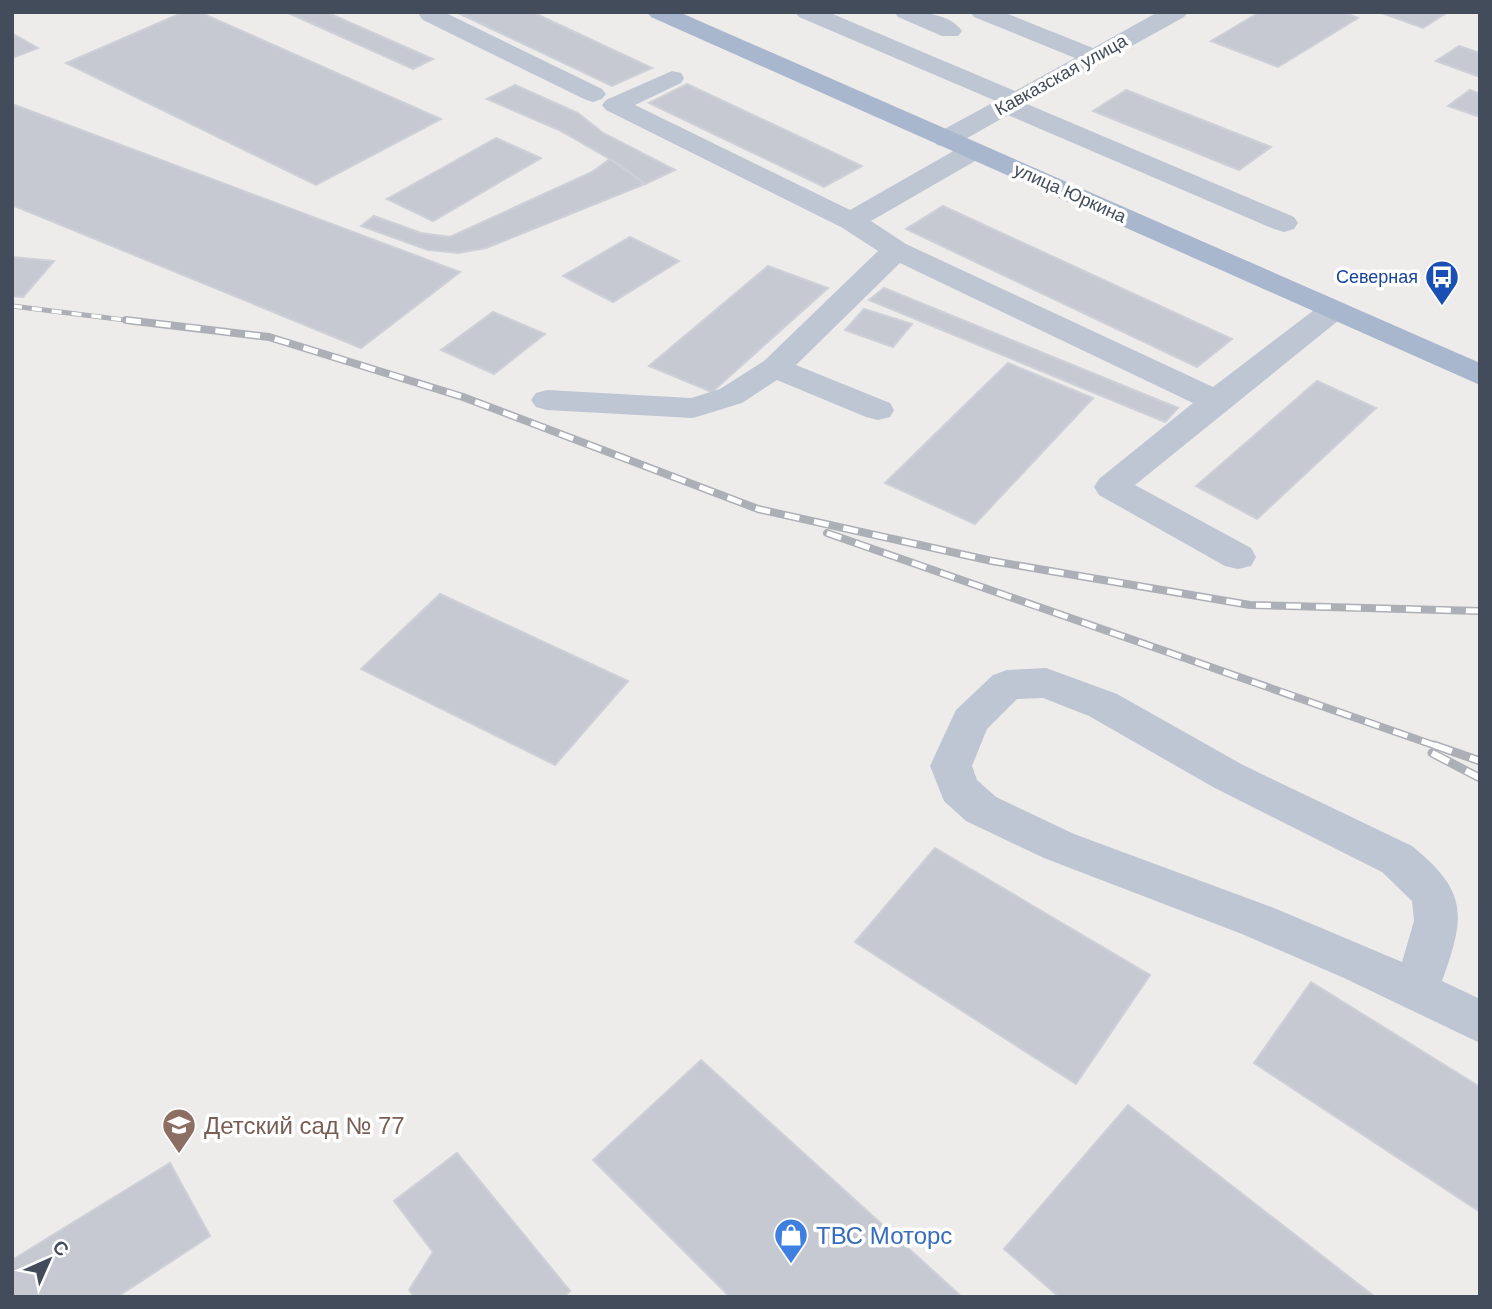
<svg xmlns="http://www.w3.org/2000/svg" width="1492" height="1309" viewBox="0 0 1492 1309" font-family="Arial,sans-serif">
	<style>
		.building { fill: #c7c9d2; stroke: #ced0d8; stroke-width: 2 }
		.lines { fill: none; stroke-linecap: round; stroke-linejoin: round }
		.minor { fill: #bdc6d2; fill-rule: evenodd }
		.major { fill: #a8b7cd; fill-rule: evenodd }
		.rail-far2-casing { stroke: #adafb7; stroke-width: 5 }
		.rail-far1-casing { stroke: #adafb7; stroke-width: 8 }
		.rail-casing { stroke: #adafb7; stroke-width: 9 }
		.rail-far2 { stroke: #fff; stroke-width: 3.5; stroke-dasharray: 10; stroke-linecap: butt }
		.rail-far1 { stroke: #fff; stroke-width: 5; stroke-dasharray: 15; stroke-linecap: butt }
		.rail { stroke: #fff; stroke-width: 6; stroke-dasharray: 19; stroke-linecap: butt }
		.labels { text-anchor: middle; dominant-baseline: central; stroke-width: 7; stroke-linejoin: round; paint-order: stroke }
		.far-street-label { font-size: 18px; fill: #434c5a; stroke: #fff }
		.far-transit-label { font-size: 18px; fill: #164399; stroke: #fff; text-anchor: end }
		.near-education-label { font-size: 24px; fill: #785e54; stroke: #fff; text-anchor: start }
		.near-shop-label { font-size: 24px; fill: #366cbe; stroke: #fff; text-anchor: start }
	</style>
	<rect width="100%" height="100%" fill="#eeebeb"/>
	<g class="building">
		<path d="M184,12H199L441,119L316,185L66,63Z"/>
		<path d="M286,12H326L433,59L413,69Z"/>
		<path d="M532,12L652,68L612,86L458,13Z"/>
		<path d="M1260,12H1343L1358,18L1278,67L1211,41Z"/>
		<path d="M1379,12H1448L1423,28Z"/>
		<path d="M15,35L38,48L12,58V37Z"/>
		<path d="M1459,46L1480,53V77L1436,61Z"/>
		<path d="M687,84L862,166L824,187L649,103Z"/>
		<path d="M515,85L578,113L603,133L675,170L645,184L622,166L559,130L487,99Z"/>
		<path d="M1126,90L1271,147L1239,170L1093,111Z"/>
		<path d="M1470,90L1480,94V117L1448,106Z"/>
		<path d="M12,104L460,272L361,348L12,205Z"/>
		<path d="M496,138L541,158L433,221L387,199Z"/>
		<path d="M610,159L645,184L486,248L458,253L428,250L361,226L374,216L421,233L450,237L592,172Z"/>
		<path d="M943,206L1232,339L1197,367L906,229Z"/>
		<path d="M630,237L679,261L613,302L563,276Z"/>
		<path d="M12,257L54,261L23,297L12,296Z"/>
		<path d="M768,266L828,288L712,392L649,366Z"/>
		<path d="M884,288L1178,408L1165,422L869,300Z"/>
		<path d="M864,309L912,324L893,347L845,330Z"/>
		<path d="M493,312L545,334L494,374L441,350Z"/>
		<path d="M1008,363L1093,398L975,524L885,483Z"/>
		<path d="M1317,381L1376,408L1257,519L1196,486Z"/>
		<path d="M440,594L628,681L555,765L361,669Z"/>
		<path d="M935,848L1150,975L1076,1084L855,942Z"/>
		<path d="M1311,982L1480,1087V1212L1254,1063Z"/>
		<path d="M701,1060L962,1297H730L593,1160Z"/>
		<path d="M1128,1105L1375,1297H1059L1004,1249Z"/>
		<path d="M457,1153L570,1291L564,1297H414L409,1290L433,1252L394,1201Z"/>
		<path d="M170,1163L210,1236L117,1297H12V1260Z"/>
	</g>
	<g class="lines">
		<g class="minor">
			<path d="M421,12H450L448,14L602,89L606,94L602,99L593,102L584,99L423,20L419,15Z"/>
			<path d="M795,12H828L1015,91L1075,58L974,17L970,12H1003L1093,48L1158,12H1188L1184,17L1027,104L1294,217L1298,223L1294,229L1284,232L1274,229L1008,115L955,145L946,147L937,145L933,139L937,133L996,101L799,17Z"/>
			<path d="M894,12C915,12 948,11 962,31L958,36H942L898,17Z"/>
			<path d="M672,71L681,73L684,78L681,83L635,105L850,210L964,145L973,143L982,145L986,151L982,157L871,221L906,244L1213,387L1322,304L1333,301L1344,304L1348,310L1344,316L1135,485L1251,548L1256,557L1251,566L1238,569L1225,566L1099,495L1094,487L1099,479L1193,403L900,263L796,365L890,403L894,410L890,417L878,420L866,417L777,380L742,403L693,418L547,410L536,407L531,400L536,393L547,390L691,398L720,389L764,361L878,251L841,227L606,110L602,105L606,100Z"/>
			<path d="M1046,668L1117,694L1243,765L1412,846C1469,892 1465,917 1442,981L1480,999V1043L1344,978L1242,934L1044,858L966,821L944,801L930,766L956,710L993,675L1007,670ZM1043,698L1089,716L1213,787L1382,872L1412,901L1414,921L1402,962L1274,908L1074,834L996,797L977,780L972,766L987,729L1017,699Z"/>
		</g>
		<path class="major" d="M647,12H679L1480,363V385L651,17Z"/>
		<g class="rail-far2-casing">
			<path id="rail-far2" d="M12,306L141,322"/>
		</g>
		<g class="rail-far1-casing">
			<g id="rail-far1">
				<path d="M126,320L269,337L463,397L758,509L992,561L1250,605L1480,611"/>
				<path d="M827,533L1439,747"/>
			</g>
		</g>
		<g class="rail-casing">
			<g id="rail">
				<path d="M1434,745L1480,761"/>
				<path d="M1432,753L1480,778"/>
			</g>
		</g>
		<use href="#rail-far2" class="rail-far2"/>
		<use href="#rail-far1" class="rail-far1"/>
		<use href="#rail" class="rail"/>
	</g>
	<defs>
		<g id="bus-pin" transform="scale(1.75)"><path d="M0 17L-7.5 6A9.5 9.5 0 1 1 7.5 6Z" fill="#1a4fb4" stroke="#fff"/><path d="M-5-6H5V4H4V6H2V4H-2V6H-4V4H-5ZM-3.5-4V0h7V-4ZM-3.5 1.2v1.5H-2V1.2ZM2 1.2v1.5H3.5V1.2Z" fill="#fff"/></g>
		<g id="school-pin" transform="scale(1.75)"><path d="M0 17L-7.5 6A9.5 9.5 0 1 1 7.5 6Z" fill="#8d6e63" stroke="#fff"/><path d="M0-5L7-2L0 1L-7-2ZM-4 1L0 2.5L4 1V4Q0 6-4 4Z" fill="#fff"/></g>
		<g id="shop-pin" transform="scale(1.75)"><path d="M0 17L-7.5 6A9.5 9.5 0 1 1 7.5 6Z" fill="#3f7fe0" stroke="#fff"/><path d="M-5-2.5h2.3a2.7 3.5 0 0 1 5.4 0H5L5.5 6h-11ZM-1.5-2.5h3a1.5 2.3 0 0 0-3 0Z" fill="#fff"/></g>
	</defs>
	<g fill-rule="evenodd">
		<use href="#bus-pin" x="1442" y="277"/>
		<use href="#school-pin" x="179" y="1125"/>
		<use href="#shop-pin" x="791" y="1235"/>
	</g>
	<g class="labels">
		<g class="far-street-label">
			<text transform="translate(1061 75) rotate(-29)">Кавказская улица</text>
			<text transform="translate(1070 193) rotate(24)">улица Юркина</text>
		</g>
		<g class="far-transit-label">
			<text x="1418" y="277">Северная</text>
		</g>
		<g class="near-education-label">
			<text x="204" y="1125">Детский сад № 77</text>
		</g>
		<g class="near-shop-label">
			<text x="816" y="1235">ТВС Моторс</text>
		</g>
	</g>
	<rect width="1492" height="1309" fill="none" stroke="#434c5a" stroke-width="28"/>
	<g transform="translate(49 1260) rotate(45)" stroke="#ffffff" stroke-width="5" paint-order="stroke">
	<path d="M0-5L12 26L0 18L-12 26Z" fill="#434c5a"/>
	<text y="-10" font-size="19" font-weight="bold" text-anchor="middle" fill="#434c5a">С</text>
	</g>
</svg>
